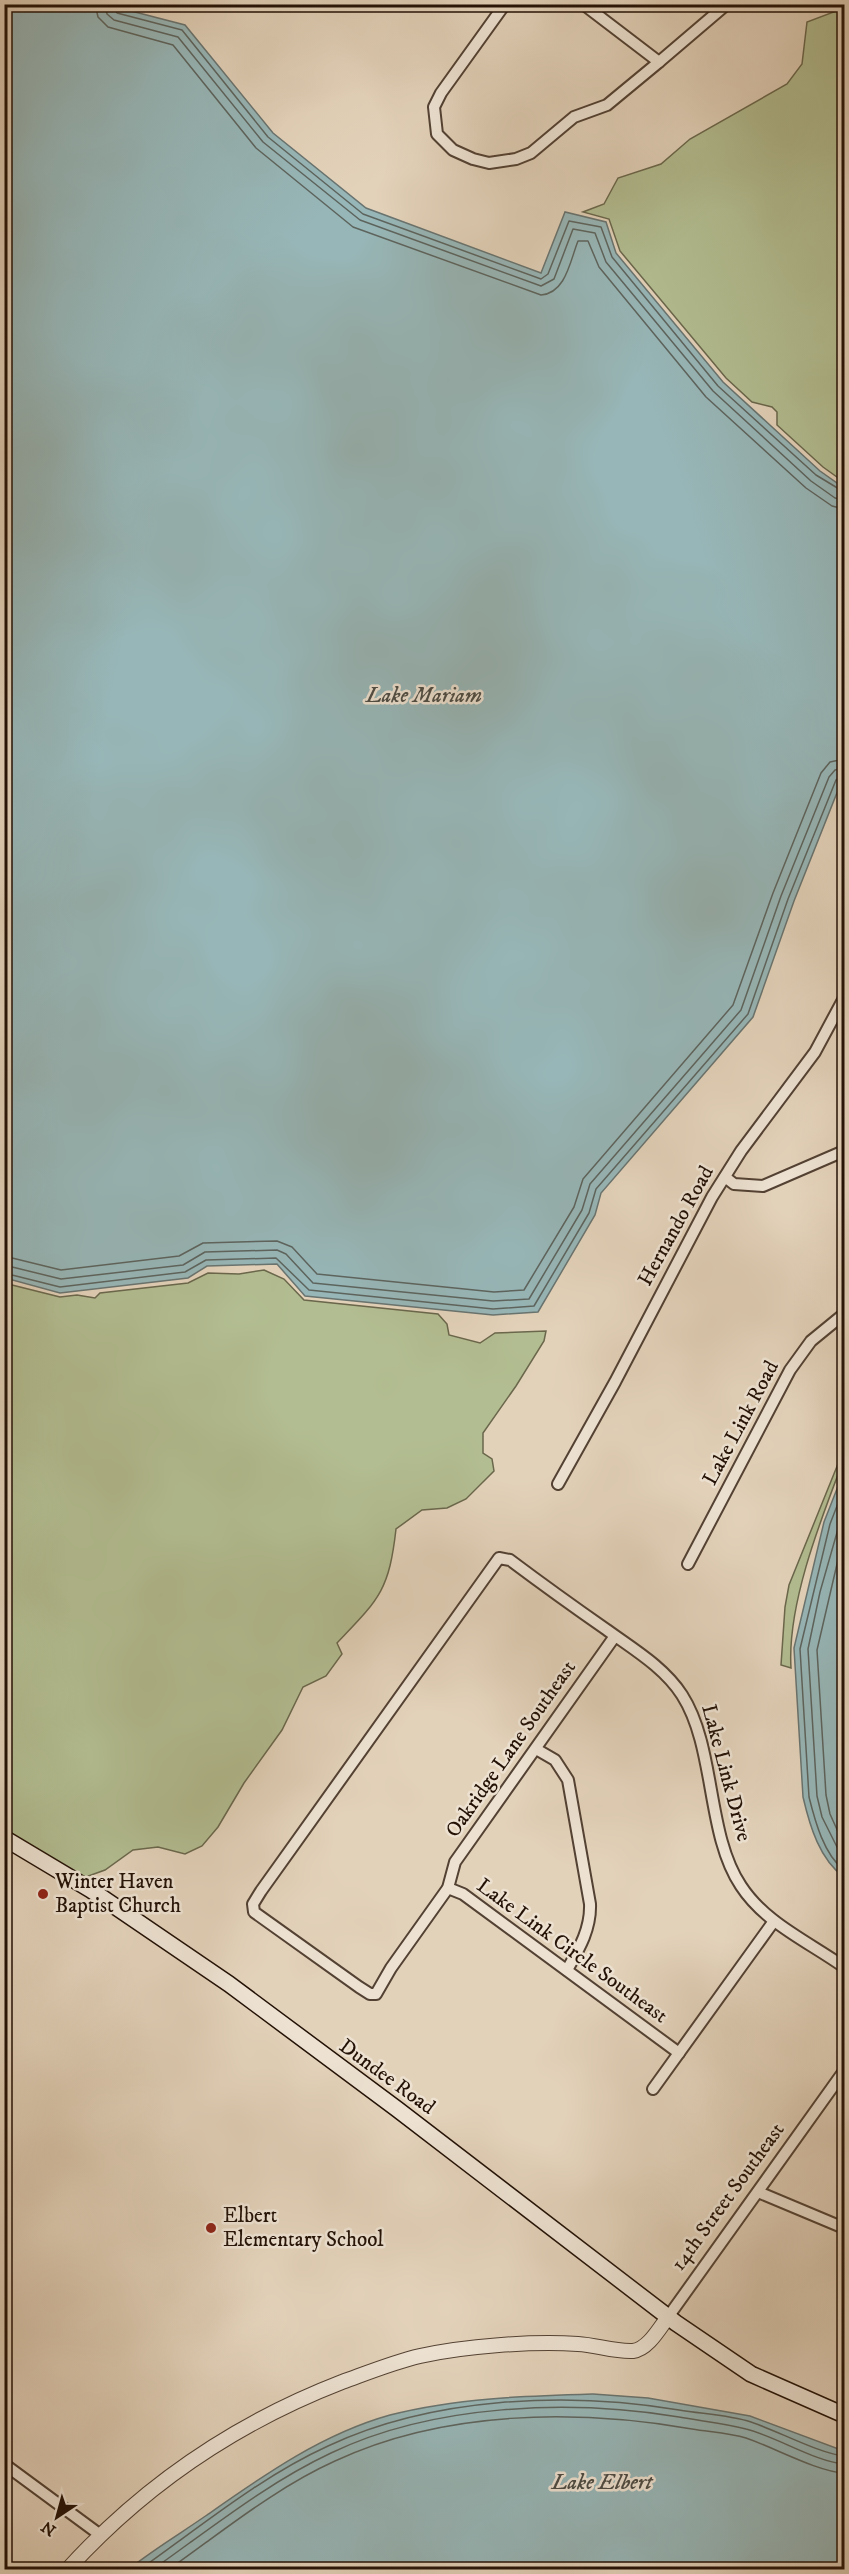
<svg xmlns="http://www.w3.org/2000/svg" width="849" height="2574" viewBox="0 0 849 2574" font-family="'IM FELL DW Pica',serif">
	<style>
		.green { fill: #b2bd91; stroke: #6a674c; stroke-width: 1.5 }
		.water { fill: #97b6b7; stroke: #697470; stroke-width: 1.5 }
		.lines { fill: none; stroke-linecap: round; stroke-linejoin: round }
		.shore { stroke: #5d645e; stroke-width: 1.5 }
		.minor-casing { stroke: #534133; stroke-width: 14 }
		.tertiary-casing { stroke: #534133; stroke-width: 16 }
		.secondary-casing { stroke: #231106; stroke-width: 18 }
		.minor { stroke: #ede2d2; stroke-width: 10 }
		.tertiary { stroke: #ede2d2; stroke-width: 14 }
		.secondary { stroke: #ede2d2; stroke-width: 15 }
		.poi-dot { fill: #8f2418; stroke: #ede2d2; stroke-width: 2 }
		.labels { text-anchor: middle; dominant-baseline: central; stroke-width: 5; stroke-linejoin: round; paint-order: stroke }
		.street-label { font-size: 21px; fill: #231106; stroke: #ede2d2 }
		.poi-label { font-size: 21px; fill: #231106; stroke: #ede2d2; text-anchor: start }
		.water-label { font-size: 22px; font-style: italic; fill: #4c4b44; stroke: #ede2d2 }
	</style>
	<rect width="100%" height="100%" fill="#e3d2ba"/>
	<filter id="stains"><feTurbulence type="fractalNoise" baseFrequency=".00333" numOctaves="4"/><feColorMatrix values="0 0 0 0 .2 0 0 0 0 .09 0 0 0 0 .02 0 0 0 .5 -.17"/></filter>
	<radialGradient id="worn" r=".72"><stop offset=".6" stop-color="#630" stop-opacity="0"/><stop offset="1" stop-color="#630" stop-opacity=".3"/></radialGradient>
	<g class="green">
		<path d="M844,8V482L823,467L777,425V412L772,407L752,402L726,378L620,251L609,219L583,212L604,204L618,178L661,164L690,139L787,84L802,64L807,22Z"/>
		<path d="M264,1270L284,1279L304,1300L438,1314L447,1324L449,1335L480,1343L495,1333L546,1331L544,1341L516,1386L483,1433V1453L492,1459L494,1471L466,1499L447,1508L422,1510L396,1529C389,1591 379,1599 337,1643L342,1654L326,1676L303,1687L282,1730L244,1783L218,1827L202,1846L185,1854L158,1847L133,1850L105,1870L83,1878L5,1831L11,1806L4,1785V1283L60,1297L77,1295L95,1298L100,1293L188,1283L208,1273L239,1274Z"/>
		<path d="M842,1454L844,1459C821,1519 787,1604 791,1668L781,1665L785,1607L789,1585Z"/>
	</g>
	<g class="water">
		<path d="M4,5H108L185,25L273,133L366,208L541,273L565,212L606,222L616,253L723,382L820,471L844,488V775L794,901L753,1017L601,1193L595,1215L538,1312L493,1315L305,1296L277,1264L207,1266L188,1278L60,1293L5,1278Z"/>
		<path d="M844,1471V1877C820,1860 810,1827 803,1797L794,1648L824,1522Z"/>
		<path d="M593,2394L648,2398L750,2416L844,2451V2569H129C153,2550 181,2533 207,2515C264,2475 322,2434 390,2415C456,2398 525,2396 593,2394Z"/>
	</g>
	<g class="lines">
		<g class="shore">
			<path d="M95,4L98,17L108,27L173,45L256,148L353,227L541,295C566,293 570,261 578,241H588L599,267L706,397L806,488L832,506L844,509"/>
			<path d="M105,4L107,14L114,20L178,37L263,142L360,220L541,286L554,279L573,229L595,233L606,262L713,391L811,481L835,498L844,500"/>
			<path d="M112,4L117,13L182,30L268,137L363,214L541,279L548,274L569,221L601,227L612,257L718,386L816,475L844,492"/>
			<path d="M4,1256L61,1270L179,1256L203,1243L277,1241L292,1247L317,1274L494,1292L524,1290L574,1207L583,1179L733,1005L773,893L821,773L830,762L844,759"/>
			<path d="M4,1265L61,1279L183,1265L205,1252L277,1250L286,1254L313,1283L493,1301L529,1299L582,1210L590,1184L741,1010L781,896L829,777L835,770L844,768"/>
			<path d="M4,1273L60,1287L185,1272L206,1260L276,1258L309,1290L493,1309L534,1306L589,1213L596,1189L748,1014L788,899L836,780L844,775"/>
			<path d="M844,1488L830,1524L800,1649L809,1797C815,1821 824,1855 844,1870"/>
			<path d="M844,1508L820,1592L808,1649L817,1796L822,1817L844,1861"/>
			<path d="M844,1534L817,1650L826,1795L830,1814L844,1845"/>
			<path d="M139,2570C200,2527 260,2477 328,2446C432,2397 568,2391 679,2410C703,2414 729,2415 751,2422C778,2431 818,2453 844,2456"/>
			<path d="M152,2570C210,2529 267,2483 331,2453C433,2404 569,2399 679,2417C701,2421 724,2423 746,2429C775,2436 816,2462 844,2464"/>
			<path d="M168,2570C222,2532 275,2488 335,2461C444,2410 576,2409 692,2429C710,2432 729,2433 746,2438C773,2447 818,2472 844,2473"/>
		</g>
		<g class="minor-casing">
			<g id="minor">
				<path d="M505,4L441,93L434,107L437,134L453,150L473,159L489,163L516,159L531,153L574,117L607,105L659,62L583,4"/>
				<path d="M659,62L727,4"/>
				<path d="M725,1177L734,1184L763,1186L844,1151"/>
				<path d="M558,1484L615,1382L712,1197L741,1151L815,1052L844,998"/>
				<path d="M688,1564L790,1370L811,1341L844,1314"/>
				<path d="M615,1636L455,1862L448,1888L391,1968L376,1994H370L359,1987L254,1912L253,1904L261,1891L499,1558L510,1560C542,1584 574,1607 607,1630C633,1649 664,1667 682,1695C716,1748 706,1834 741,1886C765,1923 809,1942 844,1967"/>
				<path d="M536,1749L555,1760L568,1780L590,1904C591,1929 579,1949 567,1970"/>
				<path d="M448,1888L463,1894L679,2053"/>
				<path d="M653,2089L774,1921"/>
				<path d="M758,2192L844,2228"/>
				<path d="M668,2317L844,2071"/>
				<path d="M4,2464L99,2534"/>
			</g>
		</g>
		<g class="tertiary-casing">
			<path id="tertiary" d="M67,2570C144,2485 236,2423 342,2382C367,2373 394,2362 420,2356C465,2346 532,2341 578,2344C596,2345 615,2352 633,2351C648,2349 659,2329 668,2317"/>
		</g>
		<g class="secondary-casing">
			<path id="secondary" d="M4,1838L91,1890L229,1984L397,2109L676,2323L751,2374L844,2415"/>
		</g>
		<use href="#minor" class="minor"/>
		<use href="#tertiary" class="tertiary"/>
		<use href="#secondary" class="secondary"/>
	</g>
	<g class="poi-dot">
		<circle cx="43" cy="1894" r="6"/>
		<circle cx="211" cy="2228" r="6"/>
	</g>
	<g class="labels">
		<g class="street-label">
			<text transform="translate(676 1226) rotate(-61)">Hernando Road</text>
			<text transform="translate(741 1423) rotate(-62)">Lake Link Road</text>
			<text transform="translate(511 1749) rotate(-55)">Oakridge Lane Southeast</text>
			<text transform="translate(726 1773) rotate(75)">Lake Link Drive</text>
			<text transform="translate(572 1951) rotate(36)">Lake Link Circle Southeast</text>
			<text transform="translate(387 2077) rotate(36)">Dundee Road</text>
			<text transform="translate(728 2197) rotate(-54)">14th Street Southeast</text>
		</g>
		<g class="poi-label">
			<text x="55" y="1882">Winter Haven<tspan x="55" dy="24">Baptist Church</tspan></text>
			<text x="223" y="2216">Elbert<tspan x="223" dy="24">Elementary School</tspan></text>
		</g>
		<g class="water-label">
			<text x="424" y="695">Lake Mariam</text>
			<text x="602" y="2482">Lake Elbert</text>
		</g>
	</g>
	<rect width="849" height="2574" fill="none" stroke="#e3d2ba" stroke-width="24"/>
	<rect x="6" y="6" width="837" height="2562" fill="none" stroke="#231106" stroke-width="3"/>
	<rect x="12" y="12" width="825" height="2550" fill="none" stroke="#231106" stroke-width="1.5"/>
	<g transform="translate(57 2517) rotate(216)" stroke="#ede2d2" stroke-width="4.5" paint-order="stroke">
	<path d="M0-4.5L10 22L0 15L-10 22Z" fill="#231106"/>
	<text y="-9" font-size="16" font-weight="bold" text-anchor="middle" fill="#231106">N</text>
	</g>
	<rect width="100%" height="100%" filter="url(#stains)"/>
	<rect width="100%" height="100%" fill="url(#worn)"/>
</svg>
